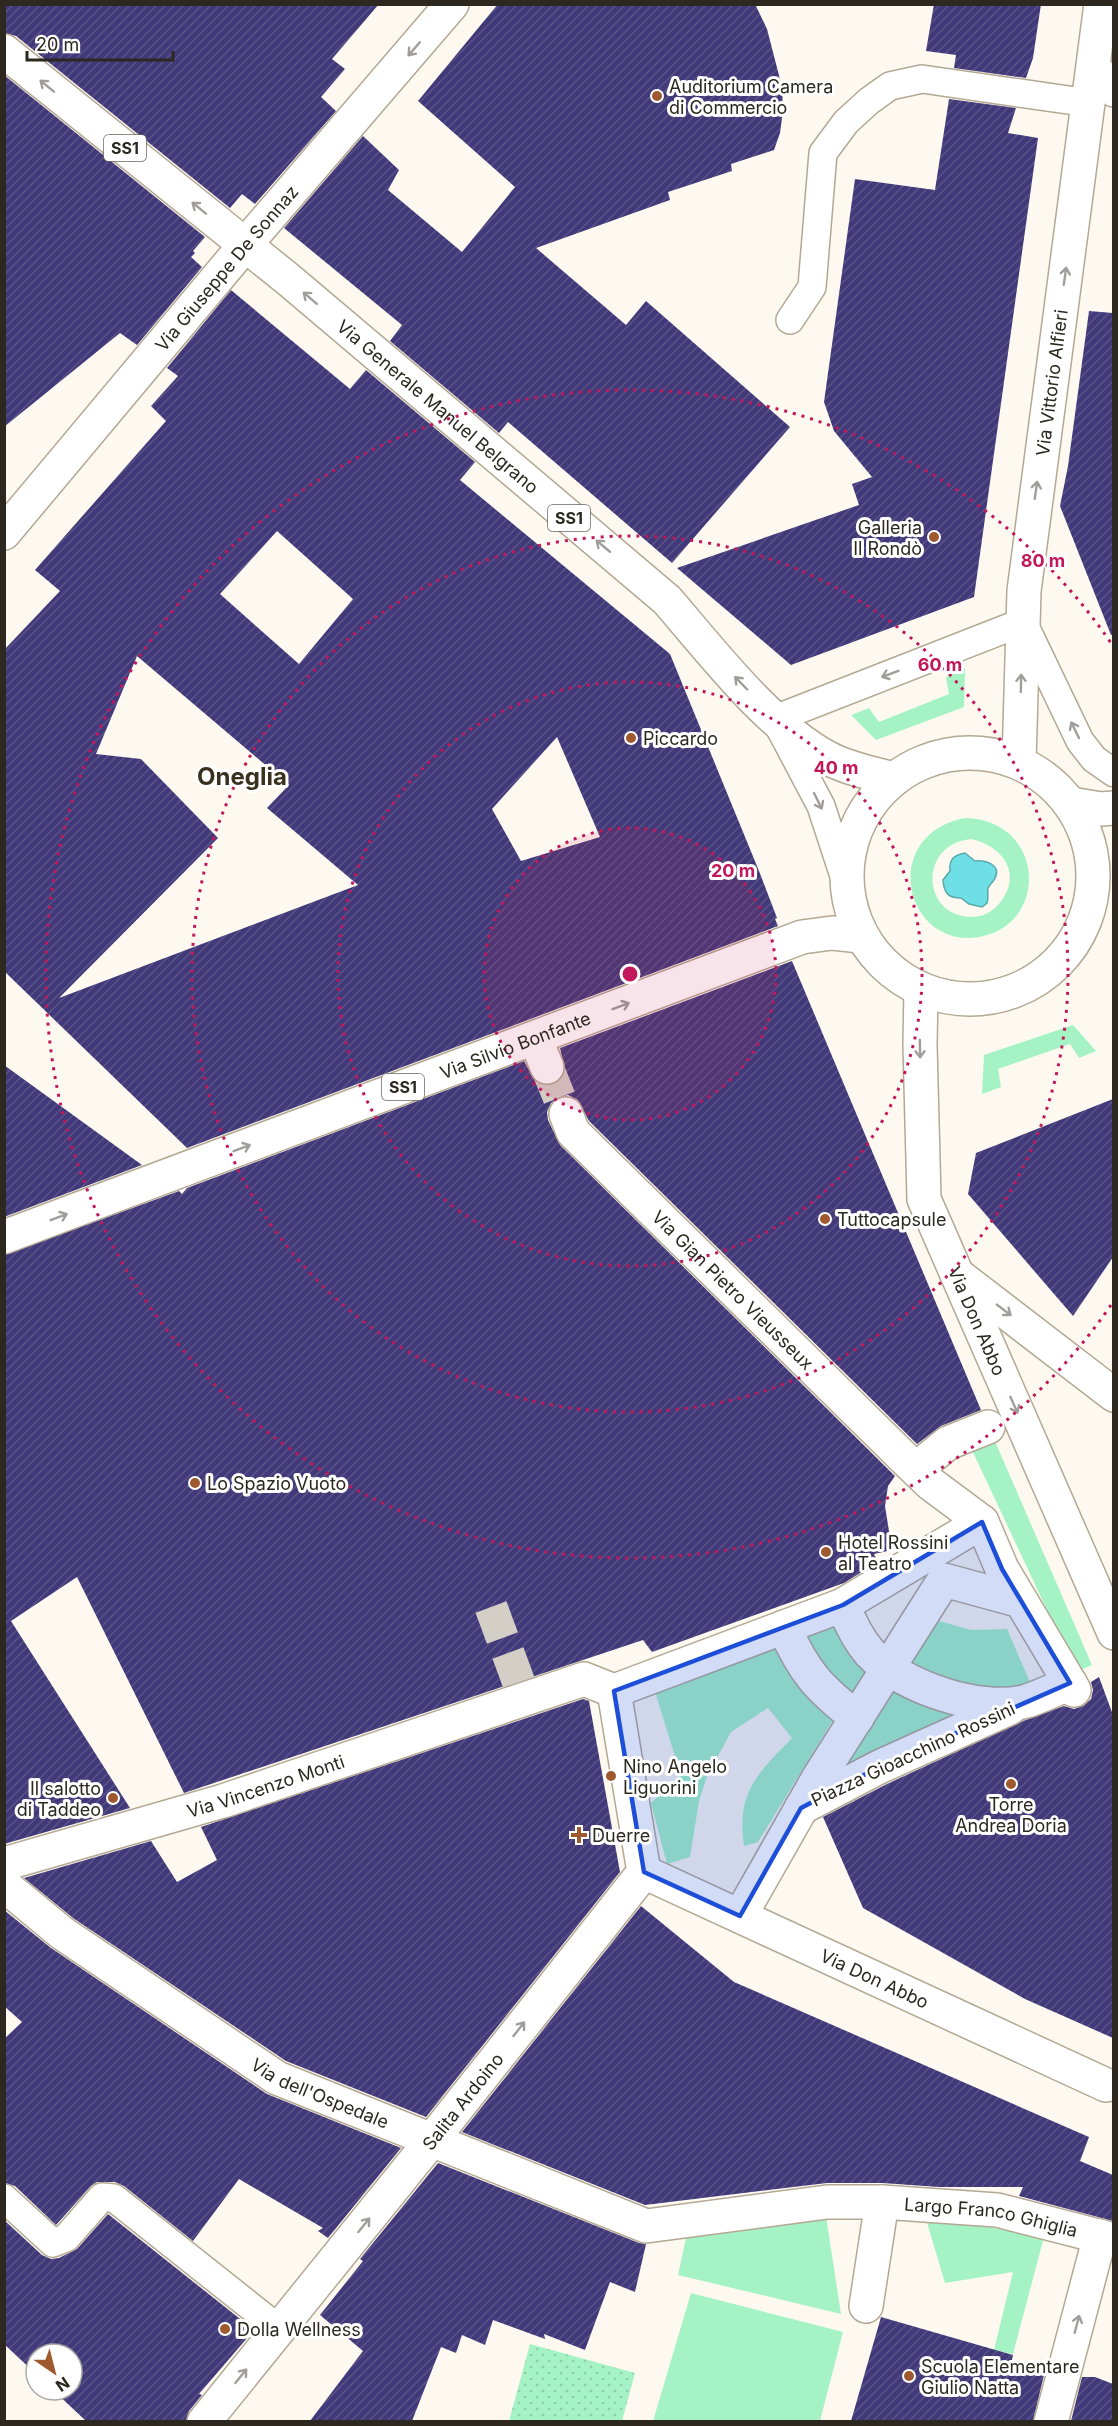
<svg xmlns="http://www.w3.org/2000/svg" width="1118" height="2426" viewBox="0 0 1118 2426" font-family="Inter,sans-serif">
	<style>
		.green { fill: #a5f3c4; fill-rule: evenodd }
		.garden { fill: url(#garden-dots) }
		.water { fill: #6ee0e5; stroke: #5aa9aa; stroke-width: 1.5 }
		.building { fill: url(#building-hatch); fill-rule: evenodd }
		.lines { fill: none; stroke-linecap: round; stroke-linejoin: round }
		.street-tunnel { stroke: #d4cfc6; stroke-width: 33; stroke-dasharray: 33 16; stroke-linecap: butt }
		.lane-casing { stroke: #b3a893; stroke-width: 30 }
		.street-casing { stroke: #b3a893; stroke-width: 36 }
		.secondary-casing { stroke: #b3a893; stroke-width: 36 }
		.primary-casing { stroke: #b3a893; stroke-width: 36 }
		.lane { stroke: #fff; stroke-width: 27 }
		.street { stroke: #fff; stroke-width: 33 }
		.secondary { stroke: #fff; stroke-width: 33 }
		.primary { stroke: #fff; stroke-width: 33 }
		.oneway { stroke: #a09e9a }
		.marked { fill: #1d4ed8; fill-opacity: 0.2; stroke: #1d4ed8; stroke-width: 4.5; stroke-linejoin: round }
		.ring { fill: none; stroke: #c2185b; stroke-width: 3; stroke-dasharray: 3 6 }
		.poi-dot { fill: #9e592e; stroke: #fff; stroke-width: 2 }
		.labels { text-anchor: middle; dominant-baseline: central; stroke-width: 6; stroke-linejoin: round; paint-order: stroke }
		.shield { fill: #fff; stroke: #6b6862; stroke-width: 1.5 }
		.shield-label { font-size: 16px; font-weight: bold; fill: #2c281f }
		.poi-label { font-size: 18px; fill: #2c281f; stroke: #fff; text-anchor: start }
		.street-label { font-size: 18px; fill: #2c281f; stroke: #fff }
		.district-label { font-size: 24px; font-weight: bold; fill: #39301e; stroke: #fff }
		.centre { fill: #c2185b; stroke: #fff; stroke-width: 3 }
		.ring-label { font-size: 18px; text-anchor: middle; font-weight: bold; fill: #c2185b; stroke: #fff; stroke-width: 6; stroke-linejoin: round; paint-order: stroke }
	</style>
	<defs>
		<pattern id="garden-dots" width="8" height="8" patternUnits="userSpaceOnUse" patternTransform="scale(1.5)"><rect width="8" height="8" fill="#a5f3c4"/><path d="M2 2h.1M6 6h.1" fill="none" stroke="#8ed0a8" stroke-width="1.8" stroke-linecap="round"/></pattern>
		<pattern id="building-hatch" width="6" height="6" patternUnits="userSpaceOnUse" patternTransform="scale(1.5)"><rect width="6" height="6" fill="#413979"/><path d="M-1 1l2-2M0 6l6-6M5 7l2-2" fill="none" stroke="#5a5486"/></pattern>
	</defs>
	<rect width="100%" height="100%" fill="#fef9f0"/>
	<g class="green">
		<path d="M965,668L964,707L876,740L851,715L869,708L879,722L949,694L946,677Z"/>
		<path d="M965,818C1049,820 1050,934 970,938C902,940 882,834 965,818ZM971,839C998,845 1020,867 1005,895C998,908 986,917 972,917C921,917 918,844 971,839Z"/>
		<path d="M1073,1025L1096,1051L1079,1058L1070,1044L998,1069L1001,1087L982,1094L984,1055Z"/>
		<path d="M994,1439L1092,1665L1076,1672L971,1448Z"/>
		<path d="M836,1617L872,1666L848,1699L799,1633Z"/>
		<path d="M936,1620L971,1630L1007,1629L1030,1682L1008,1688L984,1690L906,1668Z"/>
		<path d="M774,1642L836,1715L758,1842L744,1846C736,1792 758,1773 792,1738L768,1708L731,1732L707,1776L699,1801L690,1857L667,1864L651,1803L681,1776L653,1685Z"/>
		<path d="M898,1685L951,1707L944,1729L825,1787Z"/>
		<path d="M826,2216L841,2314L678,2275L686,2238Z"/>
		<path d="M925,2216L1044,2237L1013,2354L994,2350L1013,2272L945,2283Z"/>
		<path d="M691,2293L843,2332L820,2421H653Z"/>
	</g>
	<path class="garden" d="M530,2344L635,2373L622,2421H509Z"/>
	<path class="water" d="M965,853L975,861C986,860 1003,865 994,880C993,882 989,885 988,888C987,893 989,898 987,903L982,907L969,904L961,898C948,898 944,893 943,880L950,871C949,859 954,855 965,853Z"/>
	<g class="building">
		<path d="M4,4H379L332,59L345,69L321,97L336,111L255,204L242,194L230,208L16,36L4,33Z"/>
		<path d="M498,4H755L767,29L782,87L783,111L780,133L774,150L731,164L732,171L668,192L670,200L536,248L626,325L646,301L790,427L672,563L508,422L499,433L390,341L402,325L284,228L363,136L399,170L388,190L462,252L515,187L418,101Z"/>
		<path d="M934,4H1041L1033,58L1026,78L954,68L956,55L926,51Z"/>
		<path d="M4,75L205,237L193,251L195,253L191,257L202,267L137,345L120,333L4,427Z"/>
		<path d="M949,99L1016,108L1008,133L1038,138L974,597L791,665L677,568L859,505L852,484L872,477L834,431L824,402L855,179L935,190Z"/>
		<path d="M231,290L350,389L366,370L475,462L460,480L670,654L759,871L777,918L775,919L778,926L187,1148L4,971V650L60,591L35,570L166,421L151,406L178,376L167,368ZM277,531L353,599L299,664L220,594ZM137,656L289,785L267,808L358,885L59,998L218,838L141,759L96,754ZM557,737L600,837L521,861L492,809Z"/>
		<path d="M1089,311L1113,313V635H1111L1060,506L1068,466Z"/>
		<path d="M792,961L981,1410L941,1426L917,1444L589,1121L578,1100L568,1095L559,1097L551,1103L547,1112L548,1120L560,1145L895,1476L888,1486L885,1506L892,1550L874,1554L878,1562L844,1583L652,1652L643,1640L184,1793L77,1577L11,1621L130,1808L4,1844V1255L179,1191L182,1194L187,1188L524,1061L535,1081L544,1085L554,1084L561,1079L565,1070L560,1048Z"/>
		<path d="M4,1065L142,1165L4,1217Z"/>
		<path d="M1113,1099V1257L1073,1316L968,1194L976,1153Z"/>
		<path d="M1099,1677L1113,1715V2038L1025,1999L863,1908L823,1817L887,1784L1023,1721L1064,1706L1074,1709L1083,1706L1091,1699L1093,1690L1091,1682Z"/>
		<path d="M583,1699L589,1701L620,1872L426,2117L286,2061L73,1918L24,1878L151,1841L177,1882L217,1860L201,1827Z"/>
		<path d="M641,1906L734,1982L1089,2137L1080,2161L1113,2175V2221L1019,2196L1023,2187H939L882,2183H827L645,2205L462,2132Z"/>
		<path d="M4,1910L51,1948L267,2094L401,2148L328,2238L318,2231L323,2228L239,2179L193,2241L124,2186L115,2182H97L91,2186L56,2225L15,2186L4,2183V2039L22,2022L4,2006Z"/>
		<path d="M438,2163L639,2243L646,2244L635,2292L610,2282L585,2350L544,2334L545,2339L493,2320L485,2345L462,2335L456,2353L441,2347L412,2421H310L363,2351L320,2315L363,2261L360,2259Z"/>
		<path d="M108,2214L254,2330L199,2394L202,2395L189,2411L186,2421H86L53,2390H72V2354H36V2374L4,2344V2220L42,2255L51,2259L59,2258L77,2249Z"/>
		<path d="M881,2317L1013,2355L1009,2373L1044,2375L1033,2421H851Z"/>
		<path d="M1082,2377H1095L1113,2384V2421H1071Z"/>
	</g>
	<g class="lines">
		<g class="street-tunnel">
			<path d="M547,1067L566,1114"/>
			<path d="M491,1607L519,1683"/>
		</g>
		<g class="lane-casing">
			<g id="lane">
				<path d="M790,320L812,287L823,153L846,122L869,101L890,86L922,79L1089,103"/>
				<path d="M846,882L821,806L775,719L1023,622L1080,741L1094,759L1114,773"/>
				<path d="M4,2198L53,2243L66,2238L102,2197L114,2198L279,2329"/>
			</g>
		</g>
		<g class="street-casing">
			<g id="street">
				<path d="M1094,68L1114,90"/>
				<path id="s1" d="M4,533L245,245L452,4"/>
				<path d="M535,1038L547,1067"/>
				<path id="s2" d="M566,1114L573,1132L908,1462L931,1484L982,1522L1002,1569L1074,1690"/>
				<path d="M916,1469L948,1443L988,1427"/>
				<path d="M843,1605C850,1623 858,1639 870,1653C902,1687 982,1714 1027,1701C1042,1696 1056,1689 1070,1683"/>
				<path d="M784,1627C804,1672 818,1688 857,1718"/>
				<path d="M801,1808L879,1767L1010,1708"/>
				<path id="s3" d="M4,1864L223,1801L584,1679L614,1691"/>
				<path d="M644,1872L614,1691L843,1605L982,1522"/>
				<path id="s4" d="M644,1872L1106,2085"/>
				<path id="s5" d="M4,1885L62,1933L277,2078L646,2226L827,2202H882L997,2210L1114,2240"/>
				<path d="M740,1916L819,1777L944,1580L1021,1601"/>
				<path d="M866,2306L882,2202"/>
				<path id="s6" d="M204,2422L431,2141L644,1872"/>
				<path d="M1051,2422L1100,2236"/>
			</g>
		</g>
		<g class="secondary-casing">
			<g id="secondary">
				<path id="s7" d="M1019,762L1024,591L1101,4"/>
			</g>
		</g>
		<g class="primary-casing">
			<g id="primary">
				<path id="s8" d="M4,51L289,280L667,600C711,651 769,727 828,758C848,769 872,773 894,779"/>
				<circle cx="970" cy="876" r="123"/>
				<path d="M1071,804L1101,809L1114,808"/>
				<path id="s9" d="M921,990L920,1045L924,1199L1114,1633"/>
				<path id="s10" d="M4,1237L802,937L832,933L861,936"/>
				<path d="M959,1276L1114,1395"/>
			</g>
		</g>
		<use href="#lane" class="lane"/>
		<use href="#street" class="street"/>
		<use href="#secondary" class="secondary"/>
		<use href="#primary" class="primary"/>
	</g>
	<defs><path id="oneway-shaft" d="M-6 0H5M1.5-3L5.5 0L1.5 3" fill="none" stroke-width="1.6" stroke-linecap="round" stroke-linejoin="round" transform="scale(1.5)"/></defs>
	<g class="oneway">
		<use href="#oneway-shaft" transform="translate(414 49) rotate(131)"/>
		<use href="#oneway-shaft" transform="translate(47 86) rotate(-141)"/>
		<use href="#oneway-shaft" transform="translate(199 208) rotate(-141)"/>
		<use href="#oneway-shaft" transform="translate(1065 276) rotate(-82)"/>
		<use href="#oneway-shaft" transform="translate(310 298) rotate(-139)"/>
		<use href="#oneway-shaft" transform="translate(1036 490) rotate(-82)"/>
		<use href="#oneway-shaft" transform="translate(603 546) rotate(-140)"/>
		<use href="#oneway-shaft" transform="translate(890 674) rotate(159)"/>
		<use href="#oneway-shaft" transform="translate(741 683) rotate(-134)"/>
		<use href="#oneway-shaft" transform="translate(1021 683) rotate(-89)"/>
		<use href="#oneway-shaft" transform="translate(1075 730) rotate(-116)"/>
		<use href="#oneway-shaft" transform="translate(818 801) rotate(64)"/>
		<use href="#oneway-shaft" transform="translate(621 1006) rotate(-21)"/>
		<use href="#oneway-shaft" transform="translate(920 1049) rotate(89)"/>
		<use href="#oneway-shaft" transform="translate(242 1148) rotate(-21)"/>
		<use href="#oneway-shaft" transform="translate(59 1217) rotate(-21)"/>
		<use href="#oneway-shaft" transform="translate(1004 1310) rotate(37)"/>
		<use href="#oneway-shaft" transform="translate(1014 1405) rotate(66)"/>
		<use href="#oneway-shaft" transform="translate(519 2029) rotate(-52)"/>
		<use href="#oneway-shaft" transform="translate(364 2225) rotate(-51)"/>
		<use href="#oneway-shaft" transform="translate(1077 2324) rotate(-75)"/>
		<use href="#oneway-shaft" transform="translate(241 2376) rotate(-51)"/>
	</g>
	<path class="marked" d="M982,1522L1002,1569L1070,1683L879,1767L801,1808L740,1916L644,1872L614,1691L843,1605Z"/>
	<circle cx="630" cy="974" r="146" fill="#c2185b" fill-opacity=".12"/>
	<g class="ring">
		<circle cx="630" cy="974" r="146"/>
		<circle cx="630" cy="974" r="292"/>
		<circle cx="630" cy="974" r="438"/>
		<path d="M1111 1305A584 584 0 1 1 1111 643"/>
	</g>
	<g class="poi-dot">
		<circle cx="657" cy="96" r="6"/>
		<circle cx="934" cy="537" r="6"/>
		<circle cx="631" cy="738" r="6"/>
		<circle cx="825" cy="1219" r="6"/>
		<circle cx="195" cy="1483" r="6"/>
		<circle cx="826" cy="1552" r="6"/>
		<circle cx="611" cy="1776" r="6"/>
		<circle cx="1011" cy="1784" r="6"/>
		<circle cx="113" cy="1798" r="6"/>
		<path d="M576 1826h6v6h6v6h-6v6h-6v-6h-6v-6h6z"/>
		<circle cx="225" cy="2329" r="6"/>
		<circle cx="909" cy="2376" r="6"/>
	</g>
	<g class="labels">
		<g class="shield">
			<rect x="104" y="135" width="42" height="26" rx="4.5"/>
			<rect x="548" y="505" width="42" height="26" rx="4.5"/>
			<rect x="382" y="1074" width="42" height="26" rx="4.5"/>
		</g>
		<g class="shield-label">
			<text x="125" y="148">SS1</text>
			<text x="569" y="518">SS1</text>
			<text x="403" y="1087">SS1</text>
		</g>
		<g class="poi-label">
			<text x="669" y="86">Auditorium Camera<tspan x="669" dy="21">di Commercio</tspan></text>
			<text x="922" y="527" text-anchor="end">Galleria<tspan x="922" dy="21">Il Rondò</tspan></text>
			<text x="643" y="738">Piccardo</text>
			<text x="837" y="1219">Tuttocapsule</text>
			<text x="207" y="1483">Lo Spazio Vuoto</text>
			<text x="838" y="1542">Hotel Rossini<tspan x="838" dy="21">al Teatro</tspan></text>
			<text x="623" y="1766">Nino Angelo<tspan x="623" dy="21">Liguorini</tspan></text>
			<text x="101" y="1788" text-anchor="end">Il salotto<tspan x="101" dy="21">di Taddeo</tspan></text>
			<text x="1011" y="1804" text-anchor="middle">Torre<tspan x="1011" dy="21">Andrea Doria</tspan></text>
			<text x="592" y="1835">Duerre</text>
			<text x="237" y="2329">Dolla Wellness</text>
			<text x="921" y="2366">Scuola Elementare<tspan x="921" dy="21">Giulio Natta</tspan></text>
		</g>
		<g class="street-label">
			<text stroke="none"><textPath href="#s1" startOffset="346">Via Giuseppe De Sonnaz</textPath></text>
			<text stroke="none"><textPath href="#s7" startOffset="381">Via Vittorio Alfieri</textPath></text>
			<text stroke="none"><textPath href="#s8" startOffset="561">Via Generale Manuel Belgrano</textPath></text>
			<text stroke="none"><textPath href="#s10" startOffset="546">Via Silvio Bonfante</textPath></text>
			<text stroke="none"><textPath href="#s2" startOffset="244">Via Gian Pietro Vieusseux</textPath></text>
			<text stroke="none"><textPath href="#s9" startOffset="342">Via Don Abbo</textPath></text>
			<text transform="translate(913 1754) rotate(-25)">Piazza Gioacchino Rossini</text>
			<text stroke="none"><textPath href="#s3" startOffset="273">Via Vincenzo Monti</textPath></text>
			<text stroke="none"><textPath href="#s4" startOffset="254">Via Don Abbo</textPath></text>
			<text stroke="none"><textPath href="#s5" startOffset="380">Via dell'Ospedale</textPath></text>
			<text stroke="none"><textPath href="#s6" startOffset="412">Salita Ardoino</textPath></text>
			<text stroke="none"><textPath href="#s5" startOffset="1080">Largo Franco Ghiglia</textPath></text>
		</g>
		<g class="district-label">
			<text x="242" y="776">Oneglia</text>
		</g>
	</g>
	<circle cx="630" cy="974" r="9" class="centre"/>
	<g class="ring-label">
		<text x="1043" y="567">80 m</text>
		<text x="940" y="671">60 m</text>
		<text x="836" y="774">40 m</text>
		<text x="733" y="877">20 m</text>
	</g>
	<rect width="1118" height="2426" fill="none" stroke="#2c281f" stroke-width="12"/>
	<g transform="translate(54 2372) rotate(145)"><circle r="28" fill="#ffffff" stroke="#aba9a5" stroke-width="1.5"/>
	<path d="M0-4.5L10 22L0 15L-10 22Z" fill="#9e592e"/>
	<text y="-9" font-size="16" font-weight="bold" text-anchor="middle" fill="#2c281f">N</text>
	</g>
	<path d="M27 51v9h146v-9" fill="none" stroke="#2c281f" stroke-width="3"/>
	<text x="36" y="51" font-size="18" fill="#2c281f" stroke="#ffffff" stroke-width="4.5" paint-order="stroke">20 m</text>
</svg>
